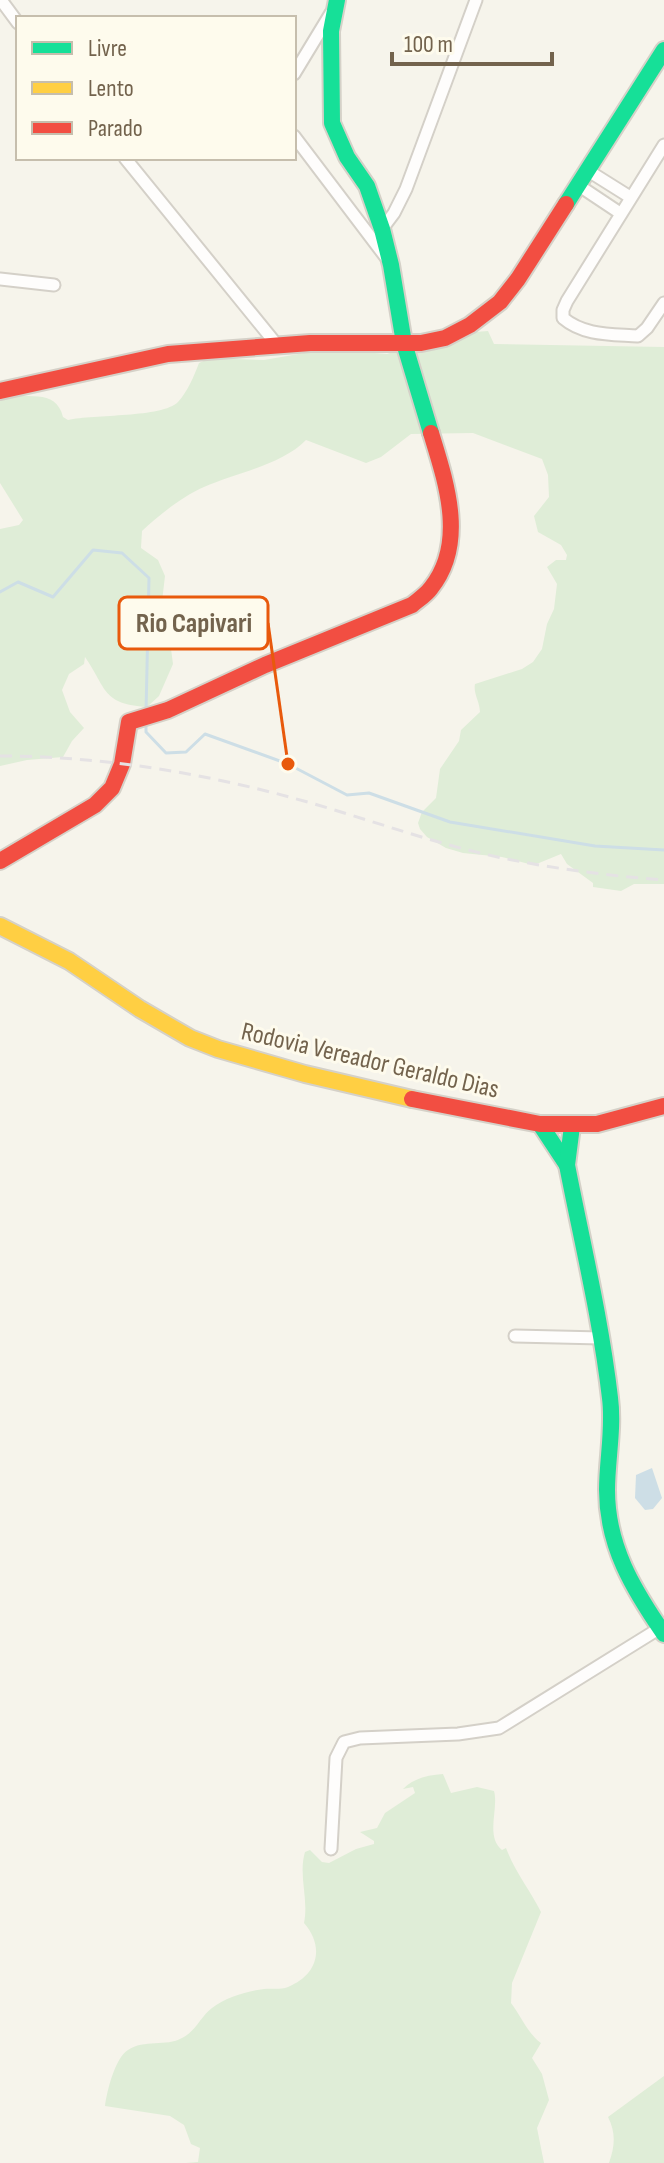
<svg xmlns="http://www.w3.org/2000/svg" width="664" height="2163" viewBox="0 0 664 2163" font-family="'Sofia Sans Condensed',sans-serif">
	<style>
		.green { fill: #dfedd7 }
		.water { fill: #cddee6 }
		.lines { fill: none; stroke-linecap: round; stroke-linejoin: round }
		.stream { stroke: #cddee6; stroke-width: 3 }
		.street-casing { stroke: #d4d0c8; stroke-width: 15 }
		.fast-casing { stroke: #d5d1c8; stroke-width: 20 }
		.slow-casing { stroke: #d5d1c8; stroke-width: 20 }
		.jam-casing { stroke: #d5d1c8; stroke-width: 20 }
		.street { stroke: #fefdfc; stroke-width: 11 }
		.fast { stroke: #16e098; stroke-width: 16 }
		.slow { stroke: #ffcf43; stroke-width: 16 }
		.jam { stroke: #f24e42; stroke-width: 16 }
		.rail { stroke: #e5e2e4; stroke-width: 3; stroke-dasharray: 12 8; stroke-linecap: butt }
		.labels { text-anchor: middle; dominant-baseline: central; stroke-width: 6; stroke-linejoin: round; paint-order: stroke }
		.street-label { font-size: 26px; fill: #73634d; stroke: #fefbed }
		.leader { fill: none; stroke: #e8590c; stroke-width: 3 }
		.callout-dot { fill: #e8590c; stroke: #fefbed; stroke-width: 3 }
		.callout { fill: #fefbed; stroke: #e8590c; stroke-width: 3 }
		.callout-label { font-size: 28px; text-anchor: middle; font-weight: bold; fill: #73634d }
	</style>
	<rect width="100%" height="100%" fill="#f6f4eb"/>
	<g class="green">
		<path d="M488,331L494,344L664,347V884H634L621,891L593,887V883L567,864L561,854L539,863L529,864L502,857L463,853L446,848L427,837L420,829L418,823L422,812L436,798L440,769L459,741L461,730L480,712C480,702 473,693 475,684L522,669L533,662L542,649L547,624L554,609L557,584L547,567L556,560H566L567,555L561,545L538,532L534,516L549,497L548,475L542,459L473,433L411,434L381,457L366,463L306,440C282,465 235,473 204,487C183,496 159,515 142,531L141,548L158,560L165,576L161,610L168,626L173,664L159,696L147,707C102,704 107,689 85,657L84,664L69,674L62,690L70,712L84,728L72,741L63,757L27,760L0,766V529L19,525L23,520L0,483V394C25,400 56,387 63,417L68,420C94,414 162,418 178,402C188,391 194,376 199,363L210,358L264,360L327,349L387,354L450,334Z"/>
		<path d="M443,1774L451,1793L477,1787L494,1791C499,1809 485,1836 502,1850L506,1848C515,1872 530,1890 541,1912L512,1983L511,2003C521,2016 528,2034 541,2043L532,2058L542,2074L549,2100L537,2128L544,2163H186L198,2162L200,2148L191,2144L184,2125L170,2116L105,2106C107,2091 115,2058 128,2050C144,2039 166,2047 182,2038C196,2031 201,2016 212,2008C226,1997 247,1991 264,1989C272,1988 280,1990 288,1987C318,1975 325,1947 304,1923C309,1899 298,1875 305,1852L310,1850L322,1862L329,1863L356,1849L374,1844V1841L360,1832L377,1828L385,1813L415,1793L413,1787L403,1789C414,1778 428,1775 443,1774Z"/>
		<path d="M664,2076V2163H609C615,2146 616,2133 608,2117Z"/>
	</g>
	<path class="water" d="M652,1468L662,1498L653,1509L645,1510L635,1498L636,1475Z"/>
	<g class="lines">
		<g class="stream">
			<path d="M0,592L18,582L53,597L93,550L122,553L149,578L146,712"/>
			<path d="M146,723V732L166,753L186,752L205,734L288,764L347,795L369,793L450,822L595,846L664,850"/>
		</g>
		<g class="street-casing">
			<g id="street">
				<path d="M1,0L18,23"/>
				<path d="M294,74L331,13"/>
				<path d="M294,136L388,260"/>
				<path d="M664,145L567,301L563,310V318C584,336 612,334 638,336L647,328L664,303"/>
				<path d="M125,158L277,345"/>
				<path d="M587,170L630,197"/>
				<path d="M578,185L620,213"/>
				<path d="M382,229L394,213L406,189L476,0"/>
				<path d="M0,279L54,285"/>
				<path d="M515,1336L601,1338"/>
				<path d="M331,1849L336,1758L344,1742L360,1738L458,1734L499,1728L660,1628"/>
			</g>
		</g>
		<g class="fast-casing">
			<g id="fast">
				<path d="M337,0L331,31L332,123L347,157L367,186L382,229L391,265L404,343L431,433"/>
				<path d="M566,204L664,50"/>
				<path d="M540,1124L567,1165"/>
				<path d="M572,1126L567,1165C582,1242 601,1320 610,1398C614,1428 607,1460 607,1490C607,1546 633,1589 664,1634"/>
			</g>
		</g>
		<g class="slow-casing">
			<path id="slow" d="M0,926L69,961L140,1009L190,1038L218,1049L305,1074L412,1099"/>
		</g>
		<g class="jam-casing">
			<g id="jam">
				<path d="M0,391L168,354L310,343H421L445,338L470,325L500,302L518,279L566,204"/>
				<path d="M0,861L95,805L112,788L122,764L129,722L168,710L265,665L412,605C418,600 426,595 431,588C467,543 446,482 431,433"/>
				<path d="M412,1099L540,1124H597L664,1106"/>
			</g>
		</g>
		<use href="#street" class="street"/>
		<use href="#fast" class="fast"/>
		<use href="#slow" class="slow"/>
		<use href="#jam" class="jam"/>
		<path class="rail" d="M0,756C98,756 198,772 293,798C363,817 431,843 502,858C556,869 610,876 664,880"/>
	</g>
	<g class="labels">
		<g class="street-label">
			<text transform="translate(370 1061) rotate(13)">Rodovia Vereador Geraldo Dias</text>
		</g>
	</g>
	<path class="leader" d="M288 764L268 623"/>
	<circle class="callout-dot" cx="288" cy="764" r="8"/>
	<rect class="callout" x="119" y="597" width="149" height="52" rx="8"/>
	<g class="callout-label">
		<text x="194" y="632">Rio Capivari</text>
	</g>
	<rect x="16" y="16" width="280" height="144" fill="#fefbed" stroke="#c6bead" stroke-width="2"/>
	<rect x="32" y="42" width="40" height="12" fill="#16e098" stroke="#c6bead" stroke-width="2"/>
	<text x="88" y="56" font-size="24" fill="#73634d">Livre</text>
	<rect x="32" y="82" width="40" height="12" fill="#ffcf43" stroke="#c6bead" stroke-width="2"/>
	<text x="88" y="96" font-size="24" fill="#73634d">Lento</text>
	<rect x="32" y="122" width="40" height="12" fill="#f24e42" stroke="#c6bead" stroke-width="2"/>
	<text x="88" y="136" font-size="24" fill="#73634d">Parado</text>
	<path d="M392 52v12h160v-12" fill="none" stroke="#73634d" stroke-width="4"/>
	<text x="404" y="52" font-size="24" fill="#73634d" stroke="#fefbed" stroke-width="6" paint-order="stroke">100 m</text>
</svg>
